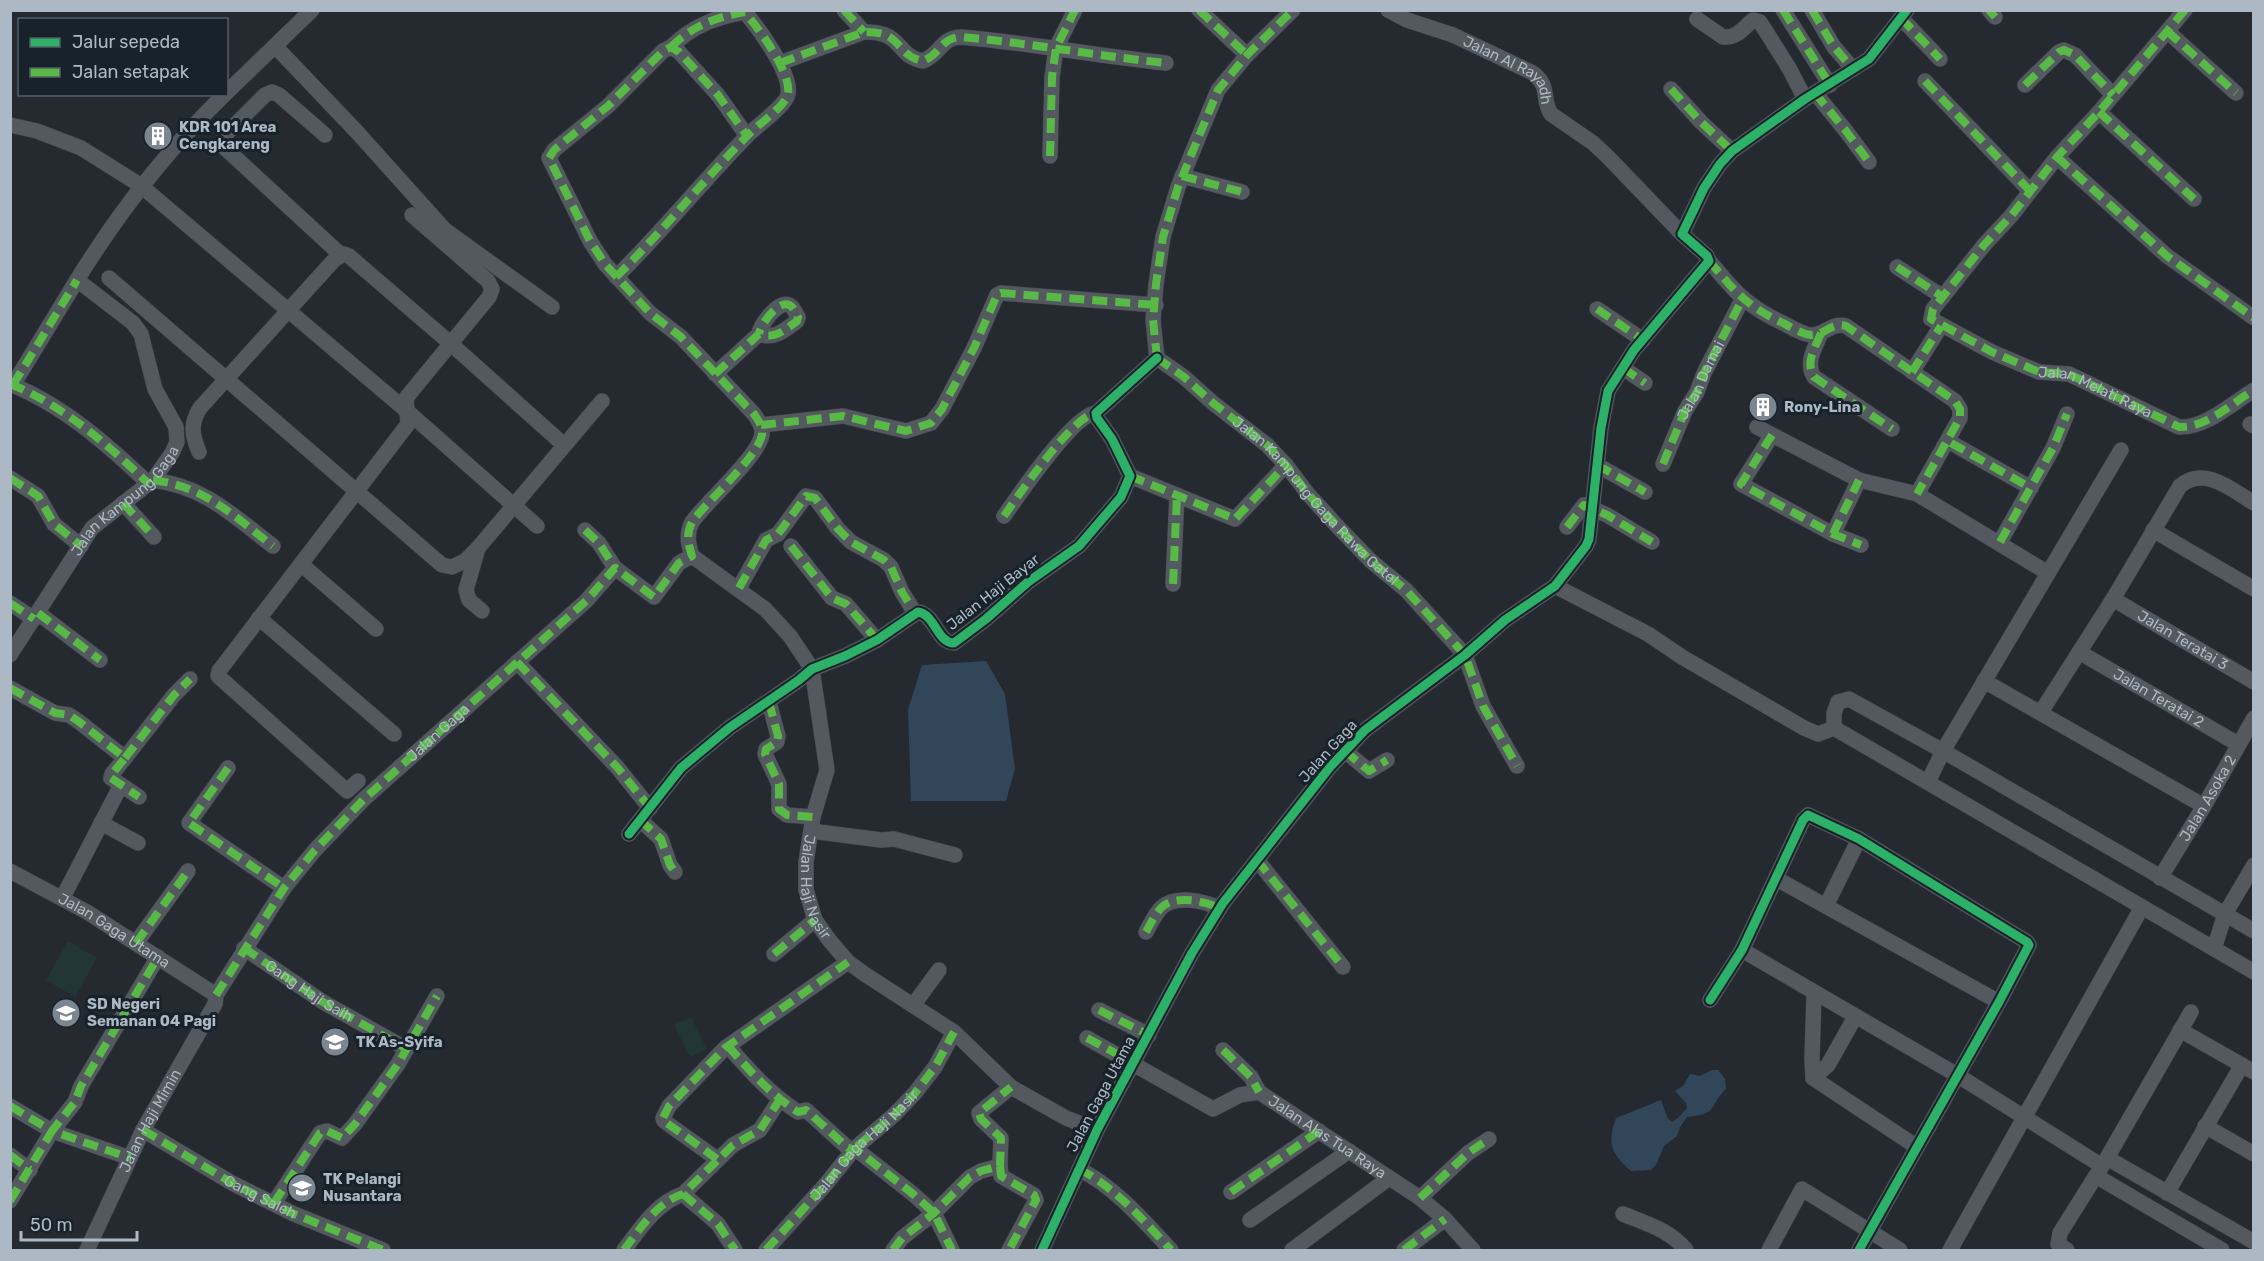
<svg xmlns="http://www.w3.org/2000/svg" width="2264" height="1261" viewBox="0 0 2264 1261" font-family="Rubik,sans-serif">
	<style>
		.green { fill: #223636 }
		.water { fill: #314659 }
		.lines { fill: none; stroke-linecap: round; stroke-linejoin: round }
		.street-casing { stroke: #404449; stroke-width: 16 }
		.street { stroke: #53595f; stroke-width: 15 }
		.quiet { stroke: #58b947; stroke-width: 8; stroke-dasharray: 15 8; stroke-linecap: butt }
		.cycleway-casing { stroke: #18222a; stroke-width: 13 }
		.cycleway { stroke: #2db169; stroke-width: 9 }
		.labels { text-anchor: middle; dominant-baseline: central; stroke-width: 6; stroke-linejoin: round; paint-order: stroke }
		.street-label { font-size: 15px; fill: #acb8c3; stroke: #18222a }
		.poi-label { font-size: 15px; font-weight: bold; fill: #acb8c3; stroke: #18222a; text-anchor: start }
	</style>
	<rect width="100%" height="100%" fill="#242a30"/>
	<g class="green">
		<path d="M68,941L97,958L75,997L46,980Z"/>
		<path d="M691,1017L707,1049L690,1057L674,1025Z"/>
	</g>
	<g class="water">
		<path d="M986,661L1005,694L1015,769L1006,801H911L908,710L922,665Z"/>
		<path d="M1712,1070H1718L1725,1079L1726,1089C1707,1107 1721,1113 1687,1117L1680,1127L1677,1136L1664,1146L1656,1165L1651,1170L1631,1171C1611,1153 1607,1144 1616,1118L1661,1100L1668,1119L1672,1122L1678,1118L1687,1108L1686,1103L1675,1091L1683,1086L1690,1074L1700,1076Z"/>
	</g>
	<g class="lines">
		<g class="street-casing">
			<g id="street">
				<path d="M844,10L864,32"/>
				<path d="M1199,10L1247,55"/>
				<path id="s1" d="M1388,10L1407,20L1453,35L1533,73C1551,87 1541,98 1551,114L1593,143L1608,157L1682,234"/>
				<path d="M1783,10L1830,85"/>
				<path d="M1812,10L1834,47L1853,69"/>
				<path d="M1989,10L1995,17"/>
				<path id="s2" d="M2185,10L2099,112L2057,157L2011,216L1984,245L1933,309L1931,319L1992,352L2039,372L2069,374L2179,427C2206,428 2231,404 2254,390"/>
				<path d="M1901,18L1940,59"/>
				<path d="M1697,19L1723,37C1738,38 1743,28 1753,20L1760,22L1789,68L1805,99"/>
				<path d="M2167,31L2236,93"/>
				<path d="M275,46L357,132L445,230L552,307"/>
				<path d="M671,47C692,26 716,17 745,12"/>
				<path d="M780,63L864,32C904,31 895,56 923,61C941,54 940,38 961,37C1030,43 1097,56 1166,63"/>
				<path d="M1925,81L2030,191"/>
				<path d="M2025,85L2059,52L2064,50L2075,55L2113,95"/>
				<path d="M1671,89L1701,122L1732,151"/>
				<path d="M226,93L312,10"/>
				<path d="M1815,93L1846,131L1869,162"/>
				<path d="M2099,112L2194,199"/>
				<path d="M10,125L37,131L81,148L140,185L407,411L537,526"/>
				<path d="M325,135L279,95L272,92L265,95L225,135L222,143L226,149L341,255"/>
				<path d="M1050,156L1052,77L1056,48L1075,10"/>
				<path d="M2057,157L2167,256L2254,318"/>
				<path d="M1182,176L1242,192"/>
				<path d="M1709,261C1721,274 1733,291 1748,302C1759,311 1772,318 1785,324C1792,328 1802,334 1811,335C1825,335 1831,322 1846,326L1955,401L1960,409V418L1917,494"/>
				<path d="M1897,267L1943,297"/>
				<path d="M616,277C662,232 702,182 747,136C756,126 786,106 788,94C792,73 757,26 743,10"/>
				<path d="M109,278L442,565L452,567L465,561L478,548L602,401"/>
				<path d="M1597,309L1643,340"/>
				<path d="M1821,333C1815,348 1805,362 1814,377L1892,429"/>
				<path d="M1157,358L1184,377L1213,403L1267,445L1286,465L1308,494L1338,527L1371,561L1406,590L1465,655L1483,706L1517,766"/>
				<path d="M1157,358L1153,320L1156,284L1163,237L1178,187L1218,90L1247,55L1293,10"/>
				<path d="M1623,368L1645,383"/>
				<path d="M1912,372L1941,326"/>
				<path d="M715,374L759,334C774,340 785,330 797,321L798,317C796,314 793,306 789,305C778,300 760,325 759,334"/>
				<path d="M10,384C63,405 108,445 149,484"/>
				<path d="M13,385L77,280"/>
				<path d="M2250,424L2254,426"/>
				<path d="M761,425L843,416L906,431L931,423L942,409L974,348L997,295L1001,293L1156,305"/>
				<path d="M1757,427L1859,480L1917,494L2048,573"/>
				<path d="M1772,435L1741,484L1833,534L1861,545"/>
				<path d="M1948,441L2031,488"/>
				<path d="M199,452C192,435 190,424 200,408L335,259L344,254L349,256L450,343L564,445"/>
				<path d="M1663,464L1685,411L1697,392L1704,373L1743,298"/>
				<path d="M1597,465L1645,492"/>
				<path d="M1130,476L1235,519L1286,465"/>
				<path d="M10,478L38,496L54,524L81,546"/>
				<path d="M153,480C206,487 232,515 273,546"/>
				<path d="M123,503L154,537"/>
				<path d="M1004,516C1018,496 1074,414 1096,413"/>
				<path d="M1567,527L1584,505L1607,515L1652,542"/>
				<path d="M585,530L599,543L615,568"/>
				<path d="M2153,530L2254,589"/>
				<path d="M1833,534L1859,480"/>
				<path d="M2000,542L2053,448L2067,414"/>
				<path d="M791,546L832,598L846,604L877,640"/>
				<path d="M478,548L466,590L469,600L482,611"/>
				<path d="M692,556C688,543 686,534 692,522C708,500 757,458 762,435C763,426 758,420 754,414L681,337L650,313L605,264L590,241L549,158L554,150L608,106L663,51L671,47L679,52L718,95L747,136"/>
				<path id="s3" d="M692,556L765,609L790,636L812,669L827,770L813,817L806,862V890L815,920L830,941L848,962L866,975L954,1032L1011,1087L1066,1118L1097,1130"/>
				<path d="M301,564L376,629"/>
				<path d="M1173,584L1177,495"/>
				<path d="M1555,586L1648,634L1682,657L1804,728L1818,734L1834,728"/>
				<path d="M739,588L766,540L778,534L806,496L815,498L838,529L851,542L884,560L891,567L902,592L915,613"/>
				<path id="s4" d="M2113,599L2254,682"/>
				<path d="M10,603L34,619"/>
				<path d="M38,613L100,660"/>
				<path d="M259,618L394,734"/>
				<path id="s5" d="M2079,652L2238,744"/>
				<path id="s6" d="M10,655L92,528L153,480L172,453L177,442L176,427L155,389L141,334L133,323L77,280C120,210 166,151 225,94"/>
				<path d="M517,662L617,767L650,808"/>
				<path d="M1984,681L2204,806"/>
				<path d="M10,688L55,713L69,715L78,721L125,758L112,774L111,778L139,797"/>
				<path d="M769,702L778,736L777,742L766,749L765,754L779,784V809L787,815L813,817"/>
				<path d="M2041,712L2113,599L2180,486C2204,465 2232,490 2254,503"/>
				<path d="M1834,728V713L1838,702L1849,699L1943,751L2254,931"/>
				<path d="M1834,728L2254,972"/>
				<path d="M1345,751L1369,771L1387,760"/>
				<path d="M125,758L174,695L190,679"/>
				<path d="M228,768L189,823L284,888"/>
				<path d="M358,781L347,791L218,676L219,671L408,424L406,398L489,297L492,289L488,281L412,215"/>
				<path d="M1928,782L1943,751L2121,450"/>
				<path d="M640,820L661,839L670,865L675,872"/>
				<path d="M101,823L138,843"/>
				<path d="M811,831L881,840L894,839L955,855"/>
				<path d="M629,834L681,768L729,728L799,680L812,669L845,656L877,640L918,612C935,614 937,643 954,643L986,619L1028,582L1079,546L1121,497L1130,476L1112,439L1097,418L1096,413L1157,358"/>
				<path d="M1257,860L1343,967"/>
				<path id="s7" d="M10,871L87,912L216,995"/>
				<path id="s8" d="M2160,878L2204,806L2254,718"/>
				<path d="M1777,879L1999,1002"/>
				<path d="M63,897L121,785"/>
				<path d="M1826,906L1859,839"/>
				<path d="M1146,932C1150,925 1155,914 1161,908C1175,894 1203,901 1220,908"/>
				<path d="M136,943L188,871"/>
				<path id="s9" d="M244,948L323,1002L405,1048"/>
				<path d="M2214,949L2225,914L2254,865"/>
				<path d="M1742,950L1957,1075L2102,1166"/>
				<path d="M774,954L815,920"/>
				<path d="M1814,994L1812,1059L1813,1078L1917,1147"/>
				<path d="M216,995L284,888L315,850L364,799L586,601L615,568L654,597L679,563L692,556"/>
				<path d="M1710,1000L1742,950L1803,820L1808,815L1859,839L2027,942L2029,945L1999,1002L1859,1250"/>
				<path d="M914,1004L939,970"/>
				<path d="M1099,1010L1149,1035"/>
				<path d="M2180,1030L2254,1072"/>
				<path id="s10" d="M1087,1038L1213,1109L1240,1095L1259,1092L1420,1198L1445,1219L1473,1250"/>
				<path d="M728,1046C749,1070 770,1094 798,1112L806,1110L848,1148L857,1150L913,1194L934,1213L952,1250"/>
				<path d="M1223,1050L1251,1077L1259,1092"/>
				<path d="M1813,1078L1828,1065L1855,1017"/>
				<path d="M10,1106L52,1131L75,1102L81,1086L158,957"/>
				<path d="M2205,1126L2254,1154"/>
				<path id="s11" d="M143,1130L232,1183L294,1214L383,1250"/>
				<path d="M10,1155L30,1170"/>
				<path d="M2107,1158L2254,1242"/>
				<path d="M717,1159L664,1121L663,1118L669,1106L725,1048L848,962"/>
				<path d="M1000,1166L1001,1176L1034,1195L1036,1200L1009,1250"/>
				<path d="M1079,1169C1116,1188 1143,1220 1171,1250"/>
				<path d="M2096,1176L2222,1250"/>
				<path d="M1231,1192L1319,1131"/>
				<path d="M2167,1193L2242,1065"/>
				<path d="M683,1194L718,1224L735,1250"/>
				<path d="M1420,1198L1468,1153L1489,1139"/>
				<path d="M10,1201L52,1131L130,1158"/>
				<path d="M274,1203L320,1133L327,1131L342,1138L355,1124L398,1064L437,996"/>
				<path d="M1623,1214C1647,1224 1670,1230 1686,1250"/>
				<path d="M1250,1220L1349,1151"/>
				<path id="s12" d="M87,1250L143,1130L215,1004L216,995"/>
				<path d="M624,1250C639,1230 657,1202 683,1194L733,1145L760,1130L780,1099"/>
				<path d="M766,1250L826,1184L854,1149L894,1115L915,1093L935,1067L954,1032"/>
				<path d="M893,1250L902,1238L934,1213L970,1177L981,1171L1000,1166L1001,1138L981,1119L979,1113L1011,1087"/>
				<path d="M1042,1250L1097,1130L1192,953L1223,903L1330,767L1365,730L1465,655L1505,620L1555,586L1586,546L1589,539L1601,428L1608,391L1634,350L1709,261L1707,256L1682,234L1704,188L1720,164L1732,151L1805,99L1869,59L1907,10"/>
				<path d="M1292,1250L1389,1178"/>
				<path d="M1404,1250L1445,1219"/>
				<path d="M1769,1250L1802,1189L1900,1250"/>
				<path d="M1950,1250L2142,907"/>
				<path d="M2067,1250L2058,1244L2060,1233L2107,1158L2191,1012"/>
			</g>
		</g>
		<use href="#street" class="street"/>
		<g class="quiet">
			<path d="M844,10L864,32"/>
			<path d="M1199,10L1247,55"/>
			<path d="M1783,10L1830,85"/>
			<path d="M1812,10L1834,47L1853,69"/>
			<path d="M1989,10L1995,17"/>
			<path d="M2185,10L2099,112L2057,157L2011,216L1984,245L1933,309L1931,319L1992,352L2039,372L2069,374L2179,427C2206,428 2231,404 2254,390"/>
			<path d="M1901,18L1940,59"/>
			<path d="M2167,31L2236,93"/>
			<path d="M671,47C692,26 716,17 745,12"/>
			<path d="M780,63L864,32C904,31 895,56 923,61C941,54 940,38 961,37C1030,43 1097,56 1166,63"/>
			<path d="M1925,81L2030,191"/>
			<path d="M2025,85L2059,52L2064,50L2075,55L2113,95"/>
			<path d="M1671,89L1701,122L1732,151"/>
			<path d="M1815,93L1846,131L1869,162"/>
			<path d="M2099,112L2194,199"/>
			<path d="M1050,156L1052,77L1056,48L1075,10"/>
			<path d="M2057,157L2167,256L2254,318"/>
			<path d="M1182,176L1242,192"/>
			<path d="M1709,261C1721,274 1733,291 1748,302C1759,311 1772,318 1785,324C1792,328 1802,334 1811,335C1825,335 1831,322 1846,326L1955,401L1960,409V418L1917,494"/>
			<path d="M1897,267L1943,297"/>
			<path d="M616,277C662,232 702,182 747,136C756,126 786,106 788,94C792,73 757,26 743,10"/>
			<path d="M1597,309L1643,340"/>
			<path d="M1821,333C1815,348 1805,362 1814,377L1892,429"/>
			<path id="s13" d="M1157,358L1184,377L1213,403L1267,445L1286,465L1308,494L1338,527L1371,561L1406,590L1465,655L1483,706L1517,766"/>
			<path d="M1157,358L1153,320L1156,284L1163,237L1178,187L1218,90L1247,55L1293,10"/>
			<path d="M1623,368L1645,383"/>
			<path d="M1912,372L1941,326"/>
			<path d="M715,374L759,334C774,340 785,330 797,321L798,317C796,314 793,306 789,305C778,300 760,325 759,334"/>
			<path d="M10,384C63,405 108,445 149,484"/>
			<path d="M13,385L77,280"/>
			<path d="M761,425L843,416L906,431L931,423L942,409L974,348L997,295L1001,293L1156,305"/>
			<path d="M1772,435L1741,484L1833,534L1861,545"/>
			<path d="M1951,443L2031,488"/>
			<path id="s14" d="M1663,464L1685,411L1697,392L1704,373L1743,298"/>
			<path d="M1597,465L1645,492"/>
			<path d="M1130,476L1235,519L1286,465"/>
			<path d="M10,478L38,496L54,524L81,546"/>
			<path d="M153,480C206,487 232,515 273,546"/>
			<path d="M123,503L154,537"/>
			<path d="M1004,516C1018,496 1074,414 1096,413"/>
			<path d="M1567,527L1584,505L1607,515L1652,542"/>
			<path d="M585,530L599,543L615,568"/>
			<path d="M1833,534L1859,480"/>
			<path d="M2000,542L2053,448L2067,414"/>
			<path d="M791,546L832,598L846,604L877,640"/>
			<path d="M1173,584L1177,495"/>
			<path d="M739,588L766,540L778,534L806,496L815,498L838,529L851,542L884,560L891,567L902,592L915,613"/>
			<path d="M10,603L34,619"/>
			<path d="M38,613L100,660"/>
			<path d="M517,662L617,767L650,808"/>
			<path d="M10,688L55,713L69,715L78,721L125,758L112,774L111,778L139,797"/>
			<path d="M769,702L778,736L777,742L766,749L765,754L779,784V809L787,815L813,817"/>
			<path d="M1345,751L1369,771L1387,760"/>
			<path d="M125,758L174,695L190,679"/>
			<path d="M228,768L189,823L284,888"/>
			<path d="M640,820L661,839L670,865L675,872"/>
			<path d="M1257,860L1343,967"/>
			<path d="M1146,932C1150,925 1155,914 1161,908C1175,894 1203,901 1220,908"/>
			<path d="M136,943L188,871"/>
			<path d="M244,948L323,1002L405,1048"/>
			<path d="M774,954L815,920"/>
			<path id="s15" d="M216,995L284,888L315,850L364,799L586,601L615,568L654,597L679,563L692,556C688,543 686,534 692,522C708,500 757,458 762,435C763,426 758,420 754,414L681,337L650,313L605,264L590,241L549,158L554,150L608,106L663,51L671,47L679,52L718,95L747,136"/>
			<path d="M1099,1010L1149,1035"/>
			<path d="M1087,1038L1134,1063"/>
			<path d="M728,1046C749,1070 770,1094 798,1112L806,1110L848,1148L857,1150L913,1194L934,1213L952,1250"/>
			<path d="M1223,1050L1251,1077L1259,1092"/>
			<path d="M10,1106L52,1131L75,1102L81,1086L158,957"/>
			<path d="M143,1130L232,1183L294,1214L383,1250"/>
			<path d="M10,1155L30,1170"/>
			<path d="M717,1159L664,1121L663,1118L669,1106L725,1048L848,962"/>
			<path d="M1000,1166L1001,1176L1034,1195L1036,1200L1009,1250"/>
			<path d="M1079,1169C1116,1188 1143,1220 1171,1250"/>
			<path d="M1231,1192L1319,1131"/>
			<path d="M683,1194L718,1224L735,1250"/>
			<path d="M1420,1198L1468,1153L1489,1139"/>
			<path d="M10,1201L52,1131L130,1158"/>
			<path d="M274,1203L320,1133L327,1131L342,1138L355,1124L398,1064L437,996"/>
			<path d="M624,1250C639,1230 657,1202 683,1194L733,1145L760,1130L780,1099"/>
			<path id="s16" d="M766,1250L826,1184L854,1149L894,1115L915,1093L935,1067L954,1032"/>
			<path d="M893,1250L902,1238L934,1213L970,1177L981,1171L1000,1166L1001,1138L981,1119L979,1113L1011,1087"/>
			<path d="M1404,1250L1445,1219"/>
		</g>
		<g class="cycleway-casing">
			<g id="cycleway">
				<path d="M629,834L681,768L729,728L799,680L812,669L845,656L877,640L918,612C935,614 937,643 954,643L986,619L1028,582L1079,546L1121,497L1130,476L1112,439L1097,418L1096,413L1157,358"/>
				<path d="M1710,1000L1742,950L1803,820L1808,815L1859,839L2027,942L2029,945L1999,1002L1859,1250"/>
				<path d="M1042,1250L1097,1130L1192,953L1223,903L1330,767L1365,730L1465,655L1505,620L1555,586L1586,546L1589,539L1601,428L1608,391L1634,350L1709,261L1707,256L1682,234L1704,188L1720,164L1732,151L1805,99L1869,59L1907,10"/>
			</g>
		</g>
		<use href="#cycleway" class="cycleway"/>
	</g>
	<defs>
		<g id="building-disc" transform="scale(1.5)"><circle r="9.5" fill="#7c8690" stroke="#18222a"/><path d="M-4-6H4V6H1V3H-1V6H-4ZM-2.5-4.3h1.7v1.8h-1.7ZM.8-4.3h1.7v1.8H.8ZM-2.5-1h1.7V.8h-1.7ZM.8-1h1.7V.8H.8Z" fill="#fff"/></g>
		<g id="school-disc" transform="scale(1.5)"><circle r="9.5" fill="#7c8690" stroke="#18222a"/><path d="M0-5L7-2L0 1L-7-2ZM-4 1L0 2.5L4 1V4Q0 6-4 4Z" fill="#fff"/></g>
	</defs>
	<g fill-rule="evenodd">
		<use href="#building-disc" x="158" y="136"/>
		<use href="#building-disc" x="1763" y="407"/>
		<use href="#school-disc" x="66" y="1013"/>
		<use href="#school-disc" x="335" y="1042"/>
		<use href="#school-disc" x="302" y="1188"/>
	</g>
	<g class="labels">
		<g class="street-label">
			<text stroke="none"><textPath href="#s1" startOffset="138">Jalan Al Rayadh</textPath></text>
			<text stroke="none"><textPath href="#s14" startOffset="92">Jalan Damai</textPath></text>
			<text stroke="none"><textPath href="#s2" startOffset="582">Jalan Melati Raya</textPath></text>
			<text stroke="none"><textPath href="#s6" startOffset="194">Jalan Kampung Gaga</textPath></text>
			<text stroke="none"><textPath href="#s13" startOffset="214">Jalan Kampung Gaga Rawa Gatel</textPath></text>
			<text transform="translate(993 592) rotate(-38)">Jalan Haji Bayar</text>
			<text stroke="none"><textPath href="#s4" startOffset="81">Jalan Teratai 3</textPath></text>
			<text stroke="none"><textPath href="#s5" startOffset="92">Jalan Teratai 2</textPath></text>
			<text stroke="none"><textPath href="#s15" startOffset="346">Jalan Gaga</textPath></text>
			<text transform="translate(1328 751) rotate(-48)">Jalan Gaga</text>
			<text stroke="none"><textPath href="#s8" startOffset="93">Jalan Asoka 2</textPath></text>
			<text stroke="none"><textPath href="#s3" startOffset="390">Jalan Haji Nasir</textPath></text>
			<text stroke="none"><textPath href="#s7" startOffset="120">Jalan Gaga Utama</textPath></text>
			<text stroke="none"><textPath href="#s9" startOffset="78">Gang Haji Saih</textPath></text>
			<text transform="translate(1101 1094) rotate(-62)">Jalan Gaga Utama</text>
			<text stroke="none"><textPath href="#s12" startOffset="144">Jalan Haji Mimin</textPath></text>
			<text stroke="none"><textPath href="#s10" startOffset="276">Jalan Alas Tua Raya</textPath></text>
			<text stroke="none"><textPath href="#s16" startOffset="144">Jalan Gaga Haji Nasir</textPath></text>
			<text stroke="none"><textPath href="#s11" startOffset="135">Gang Saleh</textPath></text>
		</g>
		<g class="poi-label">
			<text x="179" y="127">KDR 101 Area<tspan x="179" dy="17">Cengkareng</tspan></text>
			<text x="1784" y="407">Rony-Lina</text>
			<text x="87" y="1004">SD Negeri<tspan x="87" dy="17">Semanan 04 Pagi</tspan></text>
			<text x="356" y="1042">TK As-Syifa</text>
			<text x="323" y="1179">TK Pelangi<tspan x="323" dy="17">Nusantara</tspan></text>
		</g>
	</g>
	<rect width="2264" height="1261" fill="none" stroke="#acb8c3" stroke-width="24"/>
	<rect x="18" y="18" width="210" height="78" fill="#18222a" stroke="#535e67" stroke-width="1.5"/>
	<rect x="30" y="38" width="30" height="9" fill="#2db169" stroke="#535e67" stroke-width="1.5"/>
	<text x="72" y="48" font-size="18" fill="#acb8c3">Jalur sepeda</text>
	<rect x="30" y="68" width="30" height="9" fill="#58b947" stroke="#535e67" stroke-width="1.5"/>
	<text x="72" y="78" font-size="18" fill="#acb8c3">Jalan setapak</text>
	<path d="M21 1231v9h116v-9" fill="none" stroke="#acb8c3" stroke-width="3"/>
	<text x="30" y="1231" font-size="18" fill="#acb8c3" stroke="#18222a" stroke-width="4.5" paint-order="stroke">50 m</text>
</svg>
